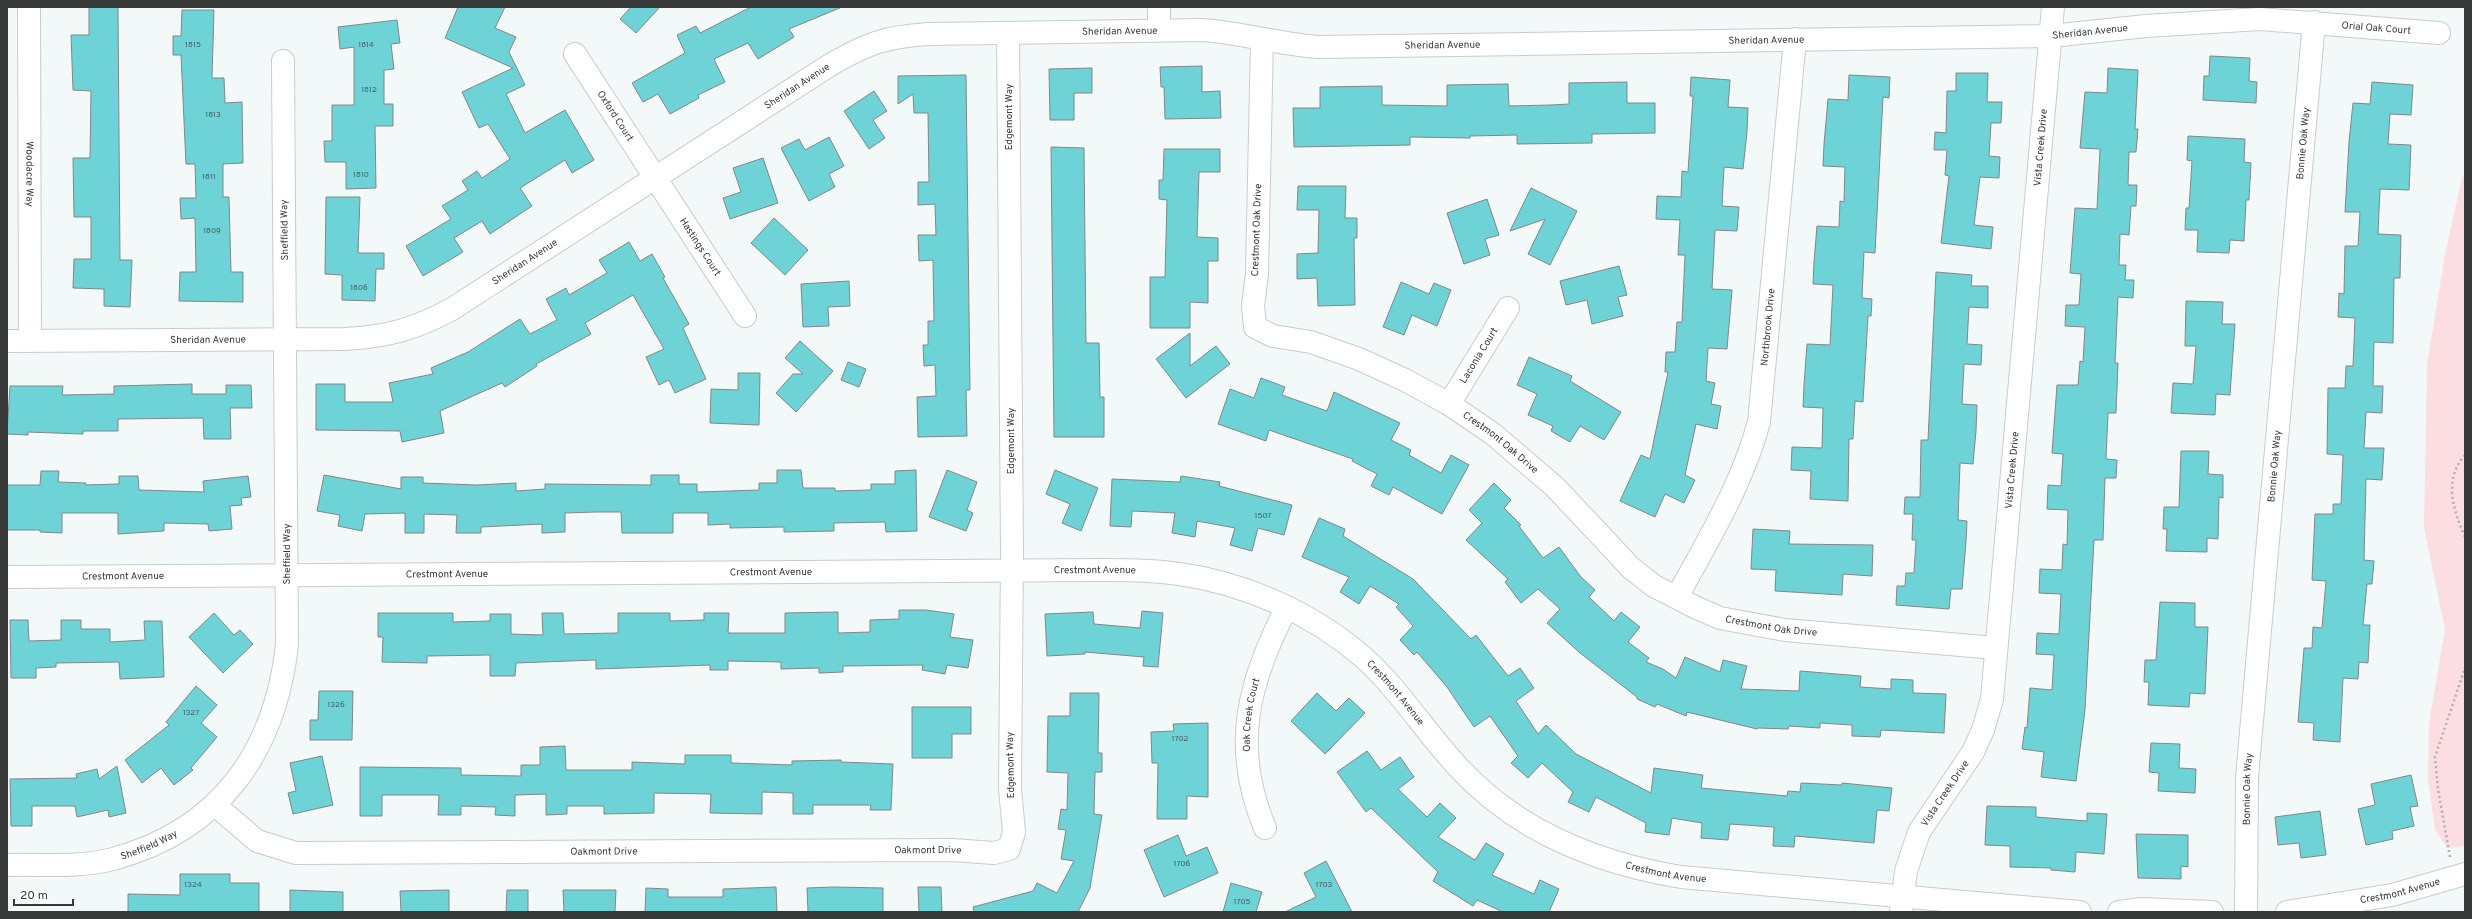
<svg xmlns="http://www.w3.org/2000/svg" width="2472" height="919" viewBox="0 0 2472 919" font-family="Overpass,sans-serif">
	<style>
		.green { fill: #fbdde2 }
		.building { fill: #6ed3d6; stroke: #828787 }
		.lines { fill: none; stroke-linecap: round; stroke-linejoin: round }
		.minor-casing { stroke: #c7cccc; stroke-width: 24 }
		.path { stroke: #acb0b0; stroke-width: 2.5; stroke-dasharray: 2 3; stroke-linecap: butt }
		.minor { stroke: #fff; stroke-width: 22 }
		.labels { text-anchor: middle; dominant-baseline: central; stroke-width: 4; stroke-linejoin: round; paint-order: stroke }
		.number-label { font-size: 8px; fill: #456060 }
		.street-label { font-size: 10px; fill: #373939; stroke: #fff }
	</style>
	<rect width="100%" height="100%" fill="#f3f9f9"/>
	<path class="green" d="M2465,175V846L2447,848L2435,830L2428,779L2429,724L2445,629L2424,528L2427,364L2445,255L2462,177Z"/>
	<g class="building">
		<path d="M89,7H118L120,260H132L130,307L104,306V289L73,288L74,259H91V217H74L73,158H90L91,91L73,90L71,35H89Z"/>
		<path d="M458,7H505L495,28L516,37L509,52L525,85L506,94L525,133L565,110L594,160L572,173L565,160L520,188L532,206L490,234L482,221L454,238L463,252L423,276L406,246L451,219L442,206L468,190L462,181L477,171L482,178L510,159L488,124L479,128L462,92L513,68L445,38Z"/>
		<path d="M631,7H660L636,33L620,19Z"/>
		<path d="M751,7H842L789,29L794,37L758,59L748,43L714,59L725,82L698,95L699,98L670,114L658,94L643,102L632,83L685,53L677,35L696,26L700,33Z"/>
		<path d="M182,10H214L212,78H224L225,103L242,102L243,163L223,164V197H229L231,272H243V302L179,301L180,272H196L195,218L181,219L180,198H196L195,164H186L181,55H173V36H181Z"/>
		<path d="M397,20L400,43L391,44L394,69L384,70V104H393V126H375L376,188L346,189V162H325L324,141H332V105H354V47L340,49L338,27Z"/>
		<path d="M2210,56L2250,58L2249,81L2257,82L2256,103L2203,100L2204,76H2209Z"/>
		<path d="M1202,66V92L1220,91L1221,118L1165,119L1164,87H1161L1160,67Z"/>
		<path d="M1092,68V93H1074V120H1050L1049,69Z"/>
		<path d="M2108,68L2138,70L2135,129H2138L2136,152H2129L2128,185H2137L2136,206H2131L2129,235L2120,234L2119,265H2126L2125,280H2134L2133,298L2118,297L2115,363H2118L2116,413H2108L2106,459L2117,460L2116,478H2105L2103,540H2094L2085,710L2076,781L2041,777L2044,752L2022,749L2025,727L2027,728L2030,688L2052,690L2054,655L2036,654L2037,633L2059,634L2061,594L2039,593L2040,569L2062,570L2063,544L2067,545L2068,510L2047,509L2048,485L2061,486L2063,454L2052,453L2057,385H2078L2080,361L2083,362L2085,327L2065,326L2066,305H2079L2081,274L2070,273L2075,208L2097,209L2100,149L2080,148L2085,92L2107,93Z"/>
		<path d="M1956,73H1988L1987,102H2002L2001,123H1991L1989,156L2000,157L1999,178L1980,177L1974,225L1993,227L1991,249L1941,243L1949,176L1945,175L1947,150H1934L1935,132L1946,133L1947,91H1956Z"/>
		<path d="M966,75L970,390H966L967,436L918,437L917,397L936,396L935,365L924,366L923,345H928V321H934L933,260L919,261L918,235H936L935,204L918,205V182H929L928,113H914L913,94L898,104V76Z"/>
		<path d="M1849,75L1890,77L1889,98L1883,97L1875,253L1864,252L1862,298L1872,299L1871,316H1868L1863,402L1855,401L1853,439H1849L1848,501L1810,499L1811,471L1791,470L1792,447L1822,448L1823,408L1803,407L1804,385L1807,344L1830,345L1833,285L1813,284L1814,262L1817,226L1839,227L1840,201L1844,202L1845,167L1823,166L1824,144L1828,99L1848,100Z"/>
		<path d="M1691,77L1730,80L1728,107L1748,108L1747,132L1743,169L1724,167L1722,206L1739,207L1737,231L1715,230L1712,289L1732,290L1727,349L1708,348L1706,381L1715,383L1711,404L1721,406L1717,429L1696,424L1685,475L1695,480L1684,503L1665,494L1655,517L1620,501L1641,455L1650,459L1668,372H1665L1666,352H1675L1677,322H1682L1685,255H1678L1680,220L1656,219L1657,196L1681,197L1682,171L1688,172L1693,96H1690Z"/>
		<path d="M1627,82V103H1655V133L1592,134V143L1517,144V135L1470,136V138L1410,137V145L1294,147L1293,108H1320V87L1382,86V105L1447,106V85L1508,84L1509,106L1551,105L1569,104V83Z"/>
		<path d="M2372,82L2413,85L2411,115L2390,114L2388,144L2411,145L2409,190L2380,189L2378,234L2401,235L2400,278H2394L2393,343L2374,342L2373,386H2383L2382,413L2366,412L2364,448H2384L2382,480L2366,479L2364,560L2374,561L2372,584H2367L2363,625H2370L2368,663L2359,662L2358,679L2343,678L2340,742L2313,740L2314,723L2298,722L2304,648H2312L2313,627L2322,628L2326,581L2312,580L2315,514H2333V504H2341L2343,455L2327,454L2328,388H2345L2346,366H2353L2355,318L2338,317L2339,293L2344,294L2345,246H2358L2360,212H2345L2349,142L2353,103L2370,104Z"/>
		<path d="M874,91L887,111L873,120L885,138L869,149L844,111Z"/>
		<path d="M2188,136L2245,139L2244,162L2251,163L2249,200H2246L2244,241L2230,240L2229,253L2197,252L2198,230H2185L2186,208H2189L2192,161L2187,160Z"/>
		<path d="M829,137L844,166L829,174L835,187L809,201L781,148L799,139L805,150Z"/>
		<path d="M1051,147L1084,148L1086,343H1099L1100,397H1104V437H1054Z"/>
		<path d="M1164,149H1220V172H1199L1197,237L1218,238V261H1208V303L1190,302V328H1150V277H1165L1167,200L1159,199V180H1163Z"/>
		<path d="M763,158L778,203L730,219L723,198L741,192L733,168Z"/>
		<path d="M1298,186H1346L1345,218H1357V238H1354L1355,305L1318,306L1317,278L1297,279V254L1318,253L1319,210H1297Z"/>
		<path d="M1531,188L1577,211L1550,265L1528,254L1545,219L1510,231Z"/>
		<path d="M326,197H360L358,253H384V269H376L375,301L342,300V275L325,274Z"/>
		<path d="M1487,199L1499,235L1485,239L1490,255L1464,264L1447,213Z"/>
		<path d="M774,218L808,250L785,275L751,243Z"/>
		<path d="M629,242L640,261L652,254L665,277L663,278L689,324L683,328L706,379L675,393L669,380L659,385L646,357L664,349L633,295L585,323L591,334L536,364L537,366L505,387L502,383L440,411L444,433L402,442L400,431L316,430V384H345V402H393L389,383L433,374L431,368L468,352L520,319L530,334L557,320L546,299L566,288L569,295L607,273L599,260Z"/>
		<path d="M1619,266L1627,295L1618,297L1623,316L1592,324L1587,300L1566,305L1560,281Z"/>
		<path d="M1936,272L1972,275L1971,286H1988V308L1969,307L1967,344L1982,345L1981,365L1964,364L1962,404L1977,405L1976,431L1973,464L1960,463L1958,520L1967,521L1966,542L1962,589H1951L1949,609L1896,605L1897,586H1905L1906,573H1914L1916,540H1912L1913,514H1904L1905,497H1920L1921,440H1928Z"/>
		<path d="M849,281L850,306L828,307L829,326L803,327L801,284Z"/>
		<path d="M1401,282L1429,294L1434,283L1451,290L1437,326L1412,315L1404,335L1383,327Z"/>
		<path d="M2186,301L2223,302L2222,324H2235L2230,395L2216,394L2215,415L2171,413L2173,383L2193,384L2196,346H2185Z"/>
		<path d="M1190,333V366L1216,346L1230,364L1186,398L1156,359Z"/>
		<path d="M800,341L833,371L796,412L776,393L793,374H803L785,358Z"/>
		<path d="M1529,357L1572,376L1570,381L1621,412L1604,440L1580,426L1570,442L1551,431L1553,426L1528,415L1537,394L1517,385Z"/>
		<path d="M848,362L866,369L859,387L841,380Z"/>
		<path d="M738,373H760L759,425L710,423L711,389L738,390Z"/>
		<path d="M1261,378L1285,387L1282,395L1327,411L1334,392L1400,423L1391,440L1411,450L1409,455L1441,473L1451,455L1469,465L1442,514L1393,487L1389,495L1371,486L1377,474L1352,461L1353,459L1269,430L1266,441L1218,424L1230,389L1254,398Z"/>
		<path d="M192,384V394H226V385H251L252,408H230L231,439H204L203,418L118,419V431H83V434L28,432V435L7,434L10,386H63L62,395L114,394V386Z"/>
		<path d="M2181,451H2209L2208,474L2223,475V498L2219,497L2218,539L2207,538V552L2166,551L2167,529H2163L2164,507H2179Z"/>
		<path d="M777,470H801L803,488H835V491L871,490V484H895V471L916,470L917,531L886,532L885,522L834,523V531L784,532V527L730,528V524L708,525V513H673V533H622L621,512H596L565,513V532L542,533V524L481,527V533H456L457,515L424,514V533H405V513L365,514L362,531L338,526L340,515L317,511L324,475L401,489V477H423V483L477,485L516,483V491L545,489V484L651,485V475H679V484H697V492L759,490V483H777Z"/>
		<path d="M947,470L977,482L967,510L973,513L966,531L929,517Z"/>
		<path d="M1055,470L1098,488L1081,531L1062,523L1070,504L1046,494Z"/>
		<path d="M41,471H59L58,482L86,483L85,485L119,484V476H138L139,490L204,492L203,481L248,476L251,497L241,498L242,505L230,506L232,529L209,531L208,524L164,523V531L118,534V513H62V533L40,532V530H7V485H40Z"/>
		<path d="M1181,476L1220,482L1219,486L1292,505L1284,535L1258,528L1252,551L1230,545L1235,528L1197,521L1195,537L1172,533L1175,513L1132,511L1131,527L1110,526L1112,479L1180,482Z"/>
		<path d="M1494,483L1511,500L1504,508L1521,525L1519,526L1543,558L1559,547L1581,577L1595,590L1589,597L1614,621L1621,612L1640,627L1628,642L1649,658L1646,662L1663,669L1676,678L1685,657L1720,672L1723,660L1747,666L1741,689L1799,691L1800,671L1861,676L1860,687L1891,689V679L1913,680V693L1946,694L1944,733L1881,730L1880,737L1852,736V725L1820,723V728L1789,726L1788,729L1758,728L1757,729L1687,712L1686,716L1657,704L1655,707L1637,699V697L1580,653L1547,623L1560,609L1538,589L1521,603L1505,582L1508,579L1466,540L1482,523L1469,510Z"/>
		<path d="M1319,518L1345,529L1343,536L1413,579L1471,639L1476,635L1508,676L1520,668L1534,688L1516,701L1538,734L1546,725L1576,754L1651,793L1654,768L1703,775L1701,788L1787,796L1788,791L1800,792L1801,783L1842,785V783L1892,788L1889,811L1877,810L1874,843L1795,836L1794,847L1773,846L1774,827L1730,824L1728,840L1701,838L1702,823L1672,818L1669,835L1645,832L1646,823L1596,797L1589,812L1568,802L1573,792L1542,763L1528,778L1511,763L1518,756L1490,716L1474,727L1447,687L1417,652L1414,655L1400,640L1413,626L1396,607L1399,604L1370,586L1359,604L1340,592L1349,577L1302,557Z"/>
		<path d="M1753,529L1790,531L1789,544L1873,545L1872,576L1843,574L1842,595L1775,591L1776,570L1751,569Z"/>
		<path d="M2160,602L2195,603V627H2208L2205,694L2190,693L2189,707L2148,705L2149,682H2144L2145,660H2156Z"/>
		<path d="M899,610H926L954,614L950,637L973,640L968,668L947,665L945,674L922,670L923,665L843,666V672L819,673V668L781,669V662L728,661V670H710V665L596,669V660L516,663L515,676H490V655L427,656V663L382,662L383,637H378V613H453V622L490,621V614H511V634L543,635L542,613H563L564,634L618,633V613H670V621L704,620V613H729L728,633H785V613L838,612V633L870,632V620L899,619Z"/>
		<path d="M1142,611L1163,613L1158,667L1143,666L1144,657L1085,652V654L1047,656L1045,614L1093,612L1094,624L1140,628Z"/>
		<path d="M214,613L234,635L240,630L253,644L223,673L189,637Z"/>
		<path d="M10,620H28L29,641L61,640V620H81V629H110V642L145,640L144,621H162L164,677L120,679L119,662L56,663V667L36,668V678H11Z"/>
		<path d="M196,686L217,705L201,723L217,737L191,768L193,770L174,785L161,768L142,783L125,760L169,725L166,722Z"/>
		<path d="M319,691H353L352,740H310V720H318Z"/>
		<path d="M1070,693H1099L1098,753H1102V772H1095L1094,814L1102,815L1090,888L1078,912H974L973,907L1033,891L1037,883L1057,893L1074,861L1061,859L1066,830L1058,829L1061,809L1067,810L1068,773L1047,772L1048,716H1070Z"/>
		<path d="M1317,693L1336,711L1349,698L1365,713L1325,754L1291,721Z"/>
		<path d="M912,707H971V734H952V758H912Z"/>
		<path d="M1208,723V797L1187,796V819H1157L1158,763H1152L1151,732L1174,731L1173,724Z"/>
		<path d="M2151,743L2180,744L2179,768L2196,769L2195,793L2158,791L2159,773L2149,772Z"/>
		<path d="M565,746L566,770H632V762L685,764V755H731V763L792,765V761L841,760V762L893,764L891,810H870L871,805H813V814H793V793L762,792V814L710,813L711,794L654,793V813L604,814V806H567V814L546,815V794L515,795V816L495,815L496,807L461,806V815H438L439,795H382V816H360V767L461,768V775L521,776V765H540V747Z"/>
		<path d="M1367,751L1381,770L1400,757L1414,777L1398,789L1427,817L1440,803L1456,818L1438,837L1475,860L1486,843L1504,854L1492,875L1534,894L1540,880L1559,889L1549,912H1503L1477,900L1473,906L1433,881L1438,872L1371,808L1366,812L1337,772Z"/>
		<path d="M322,756L333,805L293,814L288,793L296,791L290,763Z"/>
		<path d="M117,766L126,813L109,817L108,810L77,817L75,806H32V826H11L10,779L77,778L76,774L97,769L99,779Z"/>
		<path d="M2411,775L2418,806L2410,807L2414,826L2392,831L2393,839L2366,845L2358,809L2375,805L2371,784Z"/>
		<path d="M1987,806L2036,807V817L2087,821V813L2107,814L2104,854L2076,852L2075,872L2051,870V868L2010,867V846L1985,845Z"/>
		<path d="M2320,811L2326,855L2301,858L2299,843L2278,845L2275,817Z"/>
		<path d="M2136,834L2188,835V867L2181,866V879L2138,878Z"/>
		<path d="M1178,835L1186,856L1207,847L1218,873L1164,897L1144,850Z"/>
		<path d="M1326,861L1352,912H1285L1316,897L1304,873Z"/>
		<path d="M180,874H230V883H259V912H128V894L180,895Z"/>
		<path d="M1231,883L1262,892L1256,912H1223Z"/>
		<path d="M776,887L777,912H645L646,888L668,889V897H723V889Z"/>
		<path d="M833,887L883,888V912H808L807,888Z"/>
		<path d="M918,887H941L942,912H919Z"/>
		<path d="M290,890L343,892V912H290Z"/>
		<path d="M449,890V912H401L400,891Z"/>
		<path d="M507,890H528V912H506Z"/>
		<path d="M563,890H616L615,912H564Z"/>
	</g>
	<g class="lines">
		<g class="minor-casing">
			<g id="minor">
				<path id="s1" d="M29,7L30,341"/>
				<path d="M1159,7V30"/>
				<path id="s2" d="M1262,39L1257,274L1253,306L1255,327L1273,336L1311,342L1359,359L1405,380L1449,404L1493,434L1555,487L1631,568L1654,586L1697,608L1720,618L1785,630L1996,648"/>
				<path id="s3" d="M575,54L745,316"/>
				<path id="s4" d="M7,341L345,339C387,337 415,329 452,309L830,65C868,43 885,37 928,34L1203,30C1242,33 1279,44 1318,47L2051,36L2146,26L2260,19L2439,33"/>
				<path id="s5" d="M1449,404L1508,308"/>
				<path id="s6" d="M7,577L1104,570C1129,570 1154,570 1179,574C1245,583 1312,613 1363,657C1400,690 1425,732 1459,768C1518,832 1596,863 1681,877L2080,912"/>
				<path id="s7" d="M1677,597C1708,540 1742,485 1759,422L1795,39"/>
				<path id="s8" d="M215,805L257,841L296,853L952,850L994,853L1009,849L1014,832L1010,789L1012,552L1008,33"/>
				<path id="s9" d="M1265,828C1231,747 1248,682 1287,607"/>
				<path id="s10" d="M7,865C42,864 79,868 113,859C220,830 275,752 287,645L283,61"/>
				<path id="s11" d="M1901,912L1906,871L1919,832L1973,752L1983,730L1992,699L2053,7"/>
				<path d="M2119,912L2141,909L2212,912"/>
				<path id="s12" d="M2246,912L2247,777L2314,22"/>
				<path id="s13" d="M2287,912L2392,895L2465,874"/>
			</g>
		</g>
		<g class="path">
			<path d="M2465,455C2443,480 2453,509 2465,537"/>
			<path d="M2450,857L2438,789L2435,757L2465,668"/>
		</g>
		<use href="#minor" class="minor"/>
	</g>
	<g class="labels">
		<g class="number-label">
			<text x="193" y="45">1815</text>
			<text x="366" y="45">1814</text>
			<text x="369" y="90">1812</text>
			<text x="213" y="115">1813</text>
			<text x="361" y="175">1810</text>
			<text x="209" y="177">1811</text>
			<text x="212" y="231">1809</text>
			<text x="359" y="288">1806</text>
			<text x="1263" y="516">1507</text>
			<text x="336" y="705">1326</text>
			<text x="191" y="713">1327</text>
			<text x="1180" y="739">1702</text>
			<text x="1182" y="864">1706</text>
			<text x="193" y="885">1324</text>
			<text x="1324" y="885">1703</text>
			<text x="1242" y="902">1705</text>
		</g>
		<g class="street-label">
			<text stroke="none"><textPath href="#s4" startOffset="2455">Orial Oak Court</textPath></text>
			<text stroke="none"><textPath href="#s4" startOffset="1196">Sheridan Avenue</textPath></text>
			<text stroke="none"><textPath href="#s4" startOffset="2168">Sheridan Avenue</textPath></text>
			<text stroke="none"><textPath href="#s4" startOffset="1844">Sheridan Avenue</textPath></text>
			<text stroke="none"><textPath href="#s4" startOffset="1520">Sheridan Avenue</textPath></text>
			<text stroke="none"><textPath href="#s4" startOffset="861">Sheridan Avenue</textPath></text>
			<text stroke="none"><textPath href="#s3" startOffset="74">Oxford Court</textPath></text>
			<text transform="translate(1009 117) rotate(-90)">Edgemont Way</text>
			<text stroke="none"><textPath href="#s12" startOffset="771">Bonnie Oak Way</textPath></text>
			<text stroke="none"><textPath href="#s11" startOffset="789">Vista Creek Drive</textPath></text>
			<text stroke="none"><textPath href="#s1" startOffset="167">Woodacre Way</textPath></text>
			<text transform="translate(285 230) rotate(-91)">Sheffield Way</text>
			<text transform="translate(1257 230) rotate(-88)">Crestmont Oak Drive</text>
			<text stroke="none"><textPath href="#s3" startOffset="230">Hastings Court</textPath></text>
			<text stroke="none"><textPath href="#s4" startOffset="537">Sheridan Avenue</textPath></text>
			<text stroke="none"><textPath href="#s7" startOffset="289">Northbrook Drive</textPath></text>
			<text stroke="none"><textPath href="#s4" startOffset="201">Sheridan Avenue</textPath></text>
			<text stroke="none"><textPath href="#s5" startOffset="57">Laconia Court</textPath></text>
			<text transform="translate(1011 441) rotate(-90)">Edgemont Way</text>
			<text stroke="none"><textPath href="#s2" startOffset="563">Crestmont Oak Drive</textPath></text>
			<text stroke="none"><textPath href="#s12" startOffset="447">Bonnie Oak Way</textPath></text>
			<text stroke="none"><textPath href="#s11" startOffset="465">Vista Creek Drive</textPath></text>
			<text transform="translate(287 554) rotate(-90)">Sheffield Way</text>
			<text stroke="none"><textPath href="#s6" startOffset="1088">Crestmont Avenue</textPath></text>
			<text stroke="none"><textPath href="#s6" startOffset="764">Crestmont Avenue</textPath></text>
			<text stroke="none"><textPath href="#s6" startOffset="440">Crestmont Avenue</textPath></text>
			<text stroke="none"><textPath href="#s6" startOffset="116">Crestmont Avenue</textPath></text>
			<text stroke="none"><textPath href="#s2" startOffset="899">Crestmont Oak Drive</textPath></text>
			<text stroke="none"><textPath href="#s6" startOffset="1425">Crestmont Avenue</textPath></text>
			<text stroke="none"><textPath href="#s9" startOffset="116">Oak Creek Court</textPath></text>
			<text transform="translate(1011 765) rotate(-91)">Edgemont Way</text>
			<text stroke="none"><textPath href="#s12" startOffset="123">Bonnie Oak Way</textPath></text>
			<text stroke="none"><textPath href="#s11" startOffset="129">Vista Creek Drive</textPath></text>
			<text stroke="none"><textPath href="#s10" startOffset="145">Sheffield Way</textPath></text>
			<text stroke="none"><textPath href="#s8" startOffset="728">Oakmont Drive</textPath></text>
			<text stroke="none"><textPath href="#s8" startOffset="404">Oakmont Drive</textPath></text>
			<text stroke="none"><textPath href="#s6" startOffset="1760">Crestmont Avenue</textPath></text>
			<text stroke="none"><textPath href="#s13" startOffset="115">Crestmont Avenue</textPath></text>
		</g>
	</g>
	<rect width="2472" height="919" fill="none" stroke="#373939" stroke-width="16"/>
	<path d="M14 899v6h59v-6" fill="none" stroke="#373939" stroke-width="2"/>
	<text x="20" y="899" font-size="12" fill="#373939" stroke="#ffffff" stroke-width="3" paint-order="stroke">20 m</text>
</svg>
